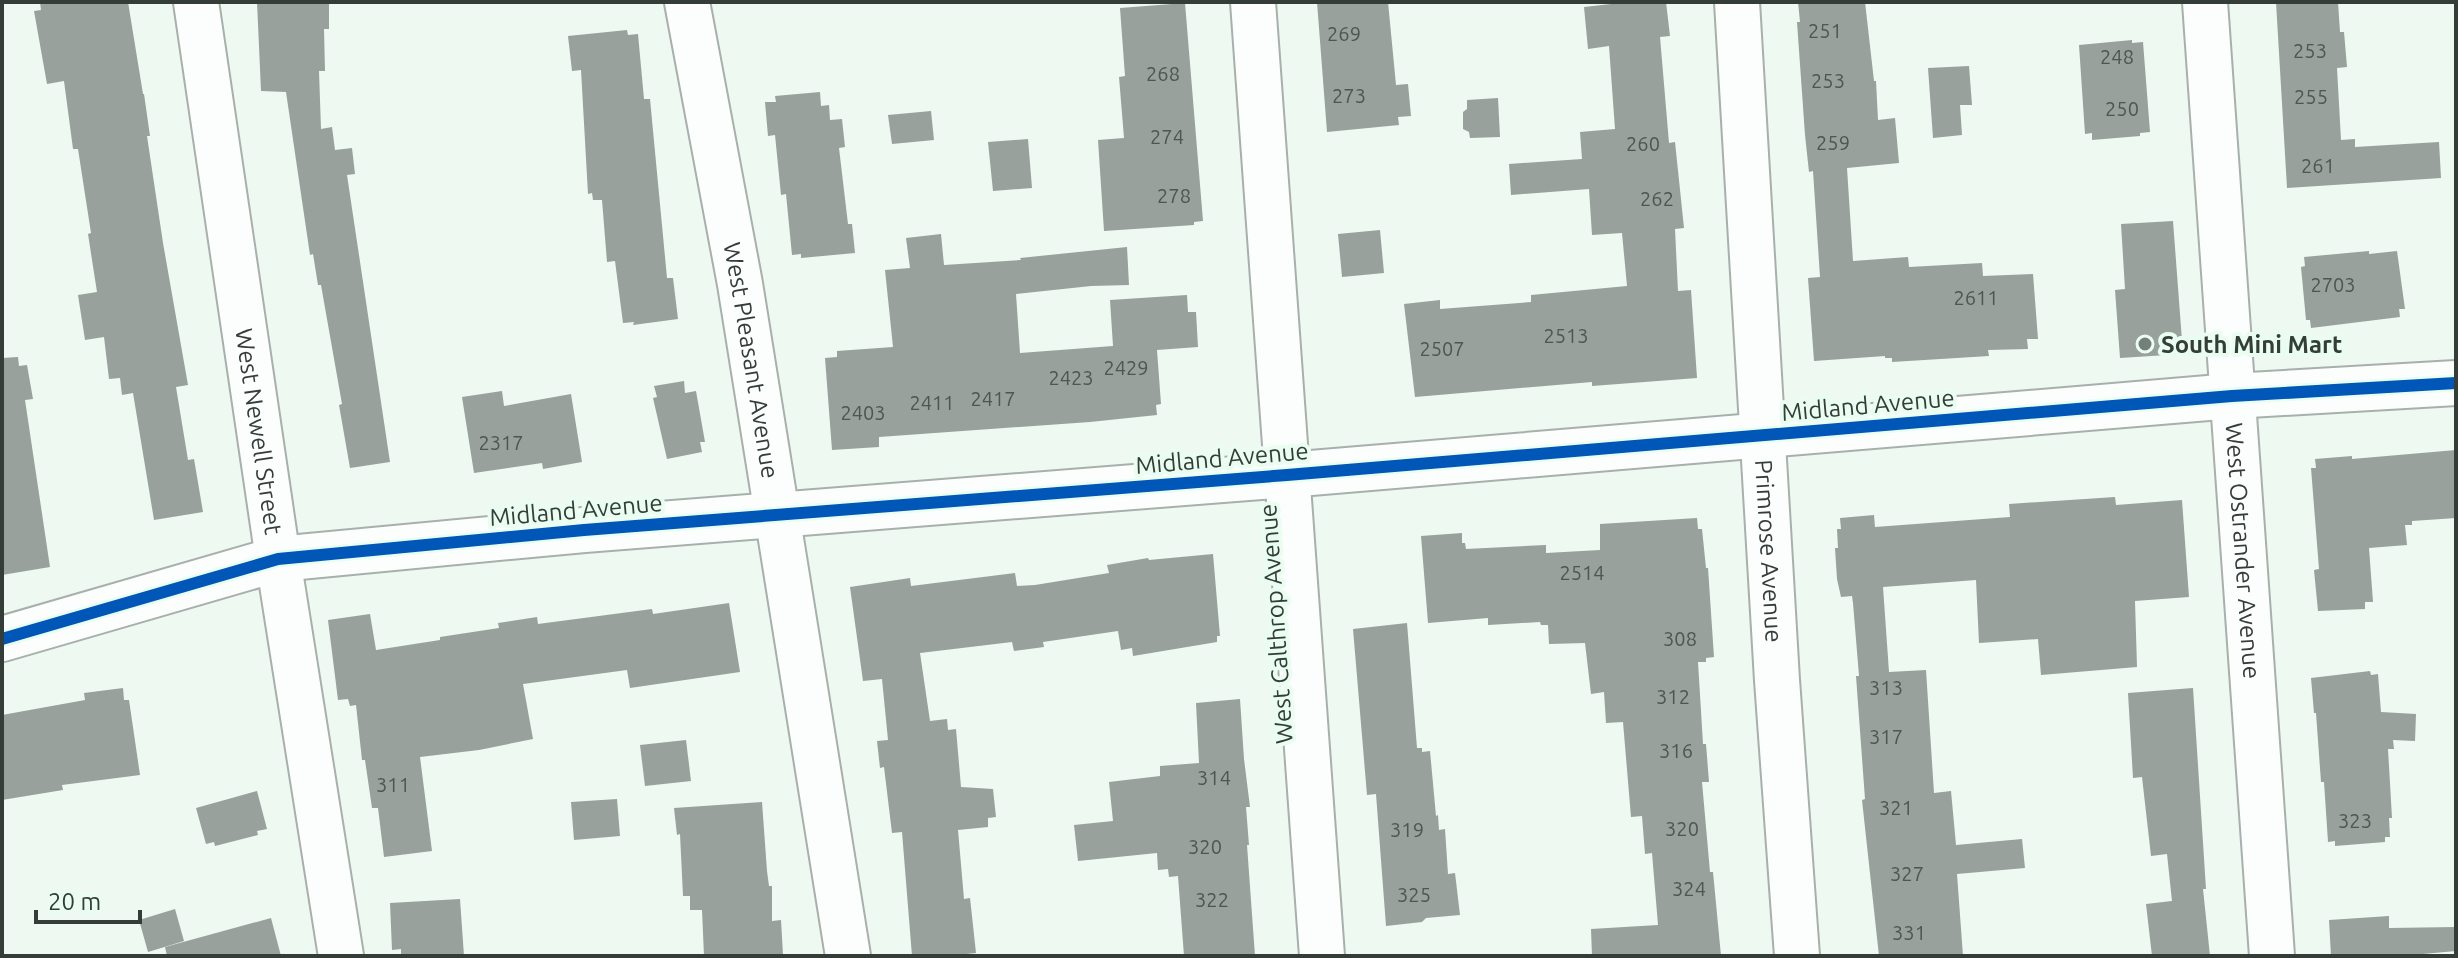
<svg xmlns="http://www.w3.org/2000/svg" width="2458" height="958" viewBox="0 0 2458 958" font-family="Ubuntu,sans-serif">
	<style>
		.building { fill: #98a19c }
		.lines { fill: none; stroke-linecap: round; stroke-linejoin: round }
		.minor-casing { stroke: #a8b0ab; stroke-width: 48 }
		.minor { stroke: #fcfefd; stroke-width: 44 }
		.cycleway-casing { stroke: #e9fef1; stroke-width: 17 }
		.cycleway { stroke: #0057b8; stroke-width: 12 }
		.poi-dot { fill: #757f79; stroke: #e9fef1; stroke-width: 3 }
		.labels { text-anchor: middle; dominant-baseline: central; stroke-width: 8; stroke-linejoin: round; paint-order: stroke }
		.number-label { font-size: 20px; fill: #4d5651 }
		.poi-label { font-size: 24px; font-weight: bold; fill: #343d38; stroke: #e9fef1; text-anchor: start }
		.street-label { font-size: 24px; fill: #343d38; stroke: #e9fef1 }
	</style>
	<rect width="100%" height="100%" fill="#eef9f2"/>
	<g class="building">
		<path d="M40,2H128L143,94H144L150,136H147L163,243L188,385L176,387L188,460L194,459L203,512L154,520L133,393L122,395L120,378L109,379L104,337L85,340L78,295L97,292L88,234L91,233L78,149H73L64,81L47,84L34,11L41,10Z"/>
		<path d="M257,2H329V29H324L325,71H319L321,129L332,127L335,150L352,148L355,174L347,175L390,462L350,468L339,405L342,404L321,285H318L313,254L310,255L286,92L261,91Z"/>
		<path d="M1317,2H1388L1396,85L1408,84L1411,116L1398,117L1399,125L1327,132Z"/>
		<path d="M1629,2H1666L1670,36L1660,37L1669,143L1675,142L1684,228L1675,229L1678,291L1691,290L1697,378L1592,386V382L1415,397L1404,304L1440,300V309L1531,302V295L1627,286L1622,233L1592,235L1589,189L1511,195L1509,164L1582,159L1580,132L1615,129L1609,46L1588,49L1584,7Z"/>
		<path d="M1798,2H1865L1874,81H1876L1878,120L1895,118L1899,163L1847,168L1853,261L1908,257L1909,267L1982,263L1983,276L2033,274L2038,339H2027L2028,349L1988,350L1989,356L1892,362V358H1885V356L1814,361L1808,278L1820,277L1813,171L1809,172L1805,135L1797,22H1800Z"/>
		<path d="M2276,2H2338L2340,32H2344L2347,67L2337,68L2341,140L2355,139V147L2439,142L2441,178L2287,188Z"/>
		<path d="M1185,3L1203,221L1194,222V225L1104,231L1098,140L1124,138L1119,77L1125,76L1120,8Z"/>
		<path d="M627,30L628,35L638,34L644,99H650L667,278H673L678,319L633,325L634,322L623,323L615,261L607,262L602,200H593L592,193L588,194L581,70L572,71L568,36Z"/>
		<path d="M2132,40V43L2143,42L2150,132L2140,133V136L2092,140V133L2085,134L2079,45Z"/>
		<path d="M1969,66L1972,105H1960L1962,135L1933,138L1928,68Z"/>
		<path d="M820,92L821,106L829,105L830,120L842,119L845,147L839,148L848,224H852L855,253L801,258V254L792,255L786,194L781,195L775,135L768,136L765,102H776L775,96Z"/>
		<path d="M1498,98L1500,137L1470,138L1469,132L1463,129V112L1467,109V100Z"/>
		<path d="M931,111L934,140L892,144L888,115Z"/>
		<path d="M1028,139L1032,188L993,191L988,142Z"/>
		<path d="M2173,221L2183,354L2120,358L2115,290L2125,289L2121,224Z"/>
		<path d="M1380,230L1384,273L1342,277L1338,234Z"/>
		<path d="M941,234L944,265L1021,260L1020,258L1127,247L1129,285L1091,286L1016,294L1020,353L1113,346L1110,300L1187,295L1188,312H1196L1198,347L1157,350L1161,404L1156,405L1157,415L1090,422L879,437V447L832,450L825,358L837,357V351L893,347L885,270L910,268L906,238Z"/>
		<path d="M2369,251V254L2397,251L2405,309H2399L2400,317L2311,328L2310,320H2306L2301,267L2305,266L2304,257Z"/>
		<path d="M18,357L19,366L27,365L33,399L25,400L50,567L2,575V358Z"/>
		<path d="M684,381L685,393L696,391L705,442H700L702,452L667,459L653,398L657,397L654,386Z"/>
		<path d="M502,391L504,406L571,394L582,462L543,469L542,463L474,473L462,397Z"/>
		<path d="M2456,450V518L2412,521V525H2405L2407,545L2369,548L2373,602H2365V609L2318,611L2314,570L2319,569L2311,468H2316L2315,459L2352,456V459Z"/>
		<path d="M2115,497L2116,505L2182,500L2189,597L2135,601L2137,667L2041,675L2038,639L1979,643L1976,580L1883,587L1889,672L1926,670L1934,793L1951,791L1956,845L2022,839L2025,868L1957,874L1963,956H1879L1862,800L1865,799L1856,676H1859L1853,603L1852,596L1841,597L1837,579L1835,548H1838L1837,529H1841L1840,518L1874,515L1875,527L2010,517L2009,504Z"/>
		<path d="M1697,518L1698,529H1702L1706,568H1708L1714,657L1706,658V662H1698L1703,744H1706L1709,782H1702L1710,872H1713L1721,956H1592L1591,929L1658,925L1652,853L1645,854L1642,816L1631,817L1623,722L1606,723L1604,692L1591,694L1585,643L1549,644L1548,625H1541L1540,622L1488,625V618L1428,623L1421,536L1462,533V543H1465L1466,549L1546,545V553L1600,550V524Z"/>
		<path d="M1213,554L1220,636H1217V642L1133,656L1132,648L1121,650L1118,631L1043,642L1044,647L1014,651L1012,642L920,653L930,721L947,719L948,730L956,729L961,787L993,789L996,817L988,818V827L958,830L964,899L970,898L976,953L947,956H912L902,832L892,833L884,767L880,768L877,741L888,740L882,679L863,681L850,587L910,578L911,586L1015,573L1017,586L1035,585L1109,573L1107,565L1148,558L1149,560Z"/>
		<path d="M729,603L740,672L630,688L627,670L523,684L533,739L479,750L420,757L432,851L384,857L378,808H372L365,760H362L356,705L350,706L348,699L338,700L328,620L370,614L376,650L440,640V637L499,628L498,623L537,617L538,624L652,609L653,614Z"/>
		<path d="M1407,623L1417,748H1422V752L1430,751L1436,816L1438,815L1439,830L1445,829L1448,874L1455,873L1460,915L1426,918L1422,922L1386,926L1376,794L1367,795L1353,629Z"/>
		<path d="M2370,671L2371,675L2378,674L2381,712L2416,714L2415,741L2393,740L2394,749H2388L2392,818H2389L2390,837H2385V842L2335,846V841L2328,842L2324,782H2321L2316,713H2314L2311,678Z"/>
		<path d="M123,688L124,700H129L140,775L62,785L63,790L2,800V715L85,700L84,693Z"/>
		<path d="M2193,688L2206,889H2203L2210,956H2152L2146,904L2172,901L2167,854L2151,856L2142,777L2133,778L2128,693Z"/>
		<path d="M1240,699L1244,759L1250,807H1246L1249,845H1247L1255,956H1184L1178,876L1169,877L1168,869L1158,870L1157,853L1078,861L1074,825L1113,821L1109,782L1160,776V766L1199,763L1196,703Z"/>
		<path d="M686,740L691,781L645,786L640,745Z"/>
		<path d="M257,791L267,829L257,831L258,835L215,846L214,842L206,844L196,808Z"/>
		<path d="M617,799L620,836L574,840L571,802Z"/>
		<path d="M762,802L767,871L769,886H772V921L781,920L783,955L704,956L702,910H690V896H683L680,834L677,835L674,808Z"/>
		<path d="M460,899L464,956H401V949L392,950L390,903Z"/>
		<path d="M175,909L184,941L148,952L139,920Z"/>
		<path d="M2389,916V928L2456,927V951L2401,956H2331L2329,920Z"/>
		<path d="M271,918L281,956H167L165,947Z"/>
	</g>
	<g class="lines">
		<g class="minor-casing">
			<g id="minor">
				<path id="s1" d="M196,2L278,559L341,956"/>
				<path id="s2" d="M687,2L740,284L848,956"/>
				<path d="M1253,2L1322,956"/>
				<path id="s3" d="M1737,2L1777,680L1797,956"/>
				<path id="s4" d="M2205,2L2272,956"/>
				<path d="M2,639L278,559L584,530L1287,475L2232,396L2456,383"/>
			</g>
		</g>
		<use href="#minor" class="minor"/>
		<g class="cycleway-casing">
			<path id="cycleway" d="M2,639L278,559L584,530L1287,475L2232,396L2456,383"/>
		</g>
		<use href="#cycleway" class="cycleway"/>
	</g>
	<circle class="poi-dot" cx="2145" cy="344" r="8"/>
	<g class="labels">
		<g class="number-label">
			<text x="1825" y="30">251</text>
			<text x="1344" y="33">269</text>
			<text x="2310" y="50">253</text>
			<text x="2117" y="56">248</text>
			<text x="1163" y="73">268</text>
			<text x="1828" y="80">253</text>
			<text x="1349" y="95">273</text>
			<text x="2311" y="96">255</text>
			<text x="2122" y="108">250</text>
			<text x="1167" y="136">274</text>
			<text x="1833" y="142">259</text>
			<text x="1643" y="143">260</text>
			<text x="2318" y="165">261</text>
			<text x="1174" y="195">278</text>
			<text x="1657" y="198">262</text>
			<text x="2333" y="284">2703</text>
			<text x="1976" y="297">2611</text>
			<text x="1566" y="335">2513</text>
			<text x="1442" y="348">2507</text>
			<text x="1126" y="367">2429</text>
			<text x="1071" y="377">2423</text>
			<text x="993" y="398">2417</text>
			<text x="932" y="402">2411</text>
			<text x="863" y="412">2403</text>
			<text x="501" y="442">2317</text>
			<text x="1582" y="572">2514</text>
			<text x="1680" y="638">308</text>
			<text x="1886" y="687">313</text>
			<text x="1673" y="696">312</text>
			<text x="1886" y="736">317</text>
			<text x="1676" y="750">316</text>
			<text x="1214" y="777">314</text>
			<text x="393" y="784">311</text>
			<text x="1896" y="807">321</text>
			<text x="2355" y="820">323</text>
			<text x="1682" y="828">320</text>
			<text x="1407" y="829">319</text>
			<text x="1205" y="846">320</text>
			<text x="1907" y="873">327</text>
			<text x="1689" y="888">324</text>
			<text x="1414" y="894">325</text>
			<text x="1212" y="899">322</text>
			<text x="1909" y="932">331</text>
		</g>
		<g class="poi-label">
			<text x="2161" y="344">South Mini Mart</text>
		</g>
		<g class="street-label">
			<text stroke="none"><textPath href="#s2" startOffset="364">West Pleasant Avenue</textPath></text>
			<text transform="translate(1868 405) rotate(-5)">Midland Avenue</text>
			<text stroke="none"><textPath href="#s1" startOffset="434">West Newell Street</textPath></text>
			<text transform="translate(1222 458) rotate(-5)">Midland Avenue</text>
			<text transform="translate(576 510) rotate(-5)">Midland Avenue</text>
			<text stroke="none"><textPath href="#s3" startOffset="550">Primrose Avenue</textPath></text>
			<text stroke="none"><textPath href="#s4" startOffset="550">West Ostrander Avenue</textPath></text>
			<text transform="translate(1276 624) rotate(-94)">West Calthrop Avenue</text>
		</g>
	</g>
	<rect width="2458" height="958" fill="none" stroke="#343d38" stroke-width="8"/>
	<path d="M36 910v12h104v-12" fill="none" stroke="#343d38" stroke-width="4"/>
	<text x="48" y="910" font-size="24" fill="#343d38" stroke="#e9fef1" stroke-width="6" paint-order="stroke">20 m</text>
</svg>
